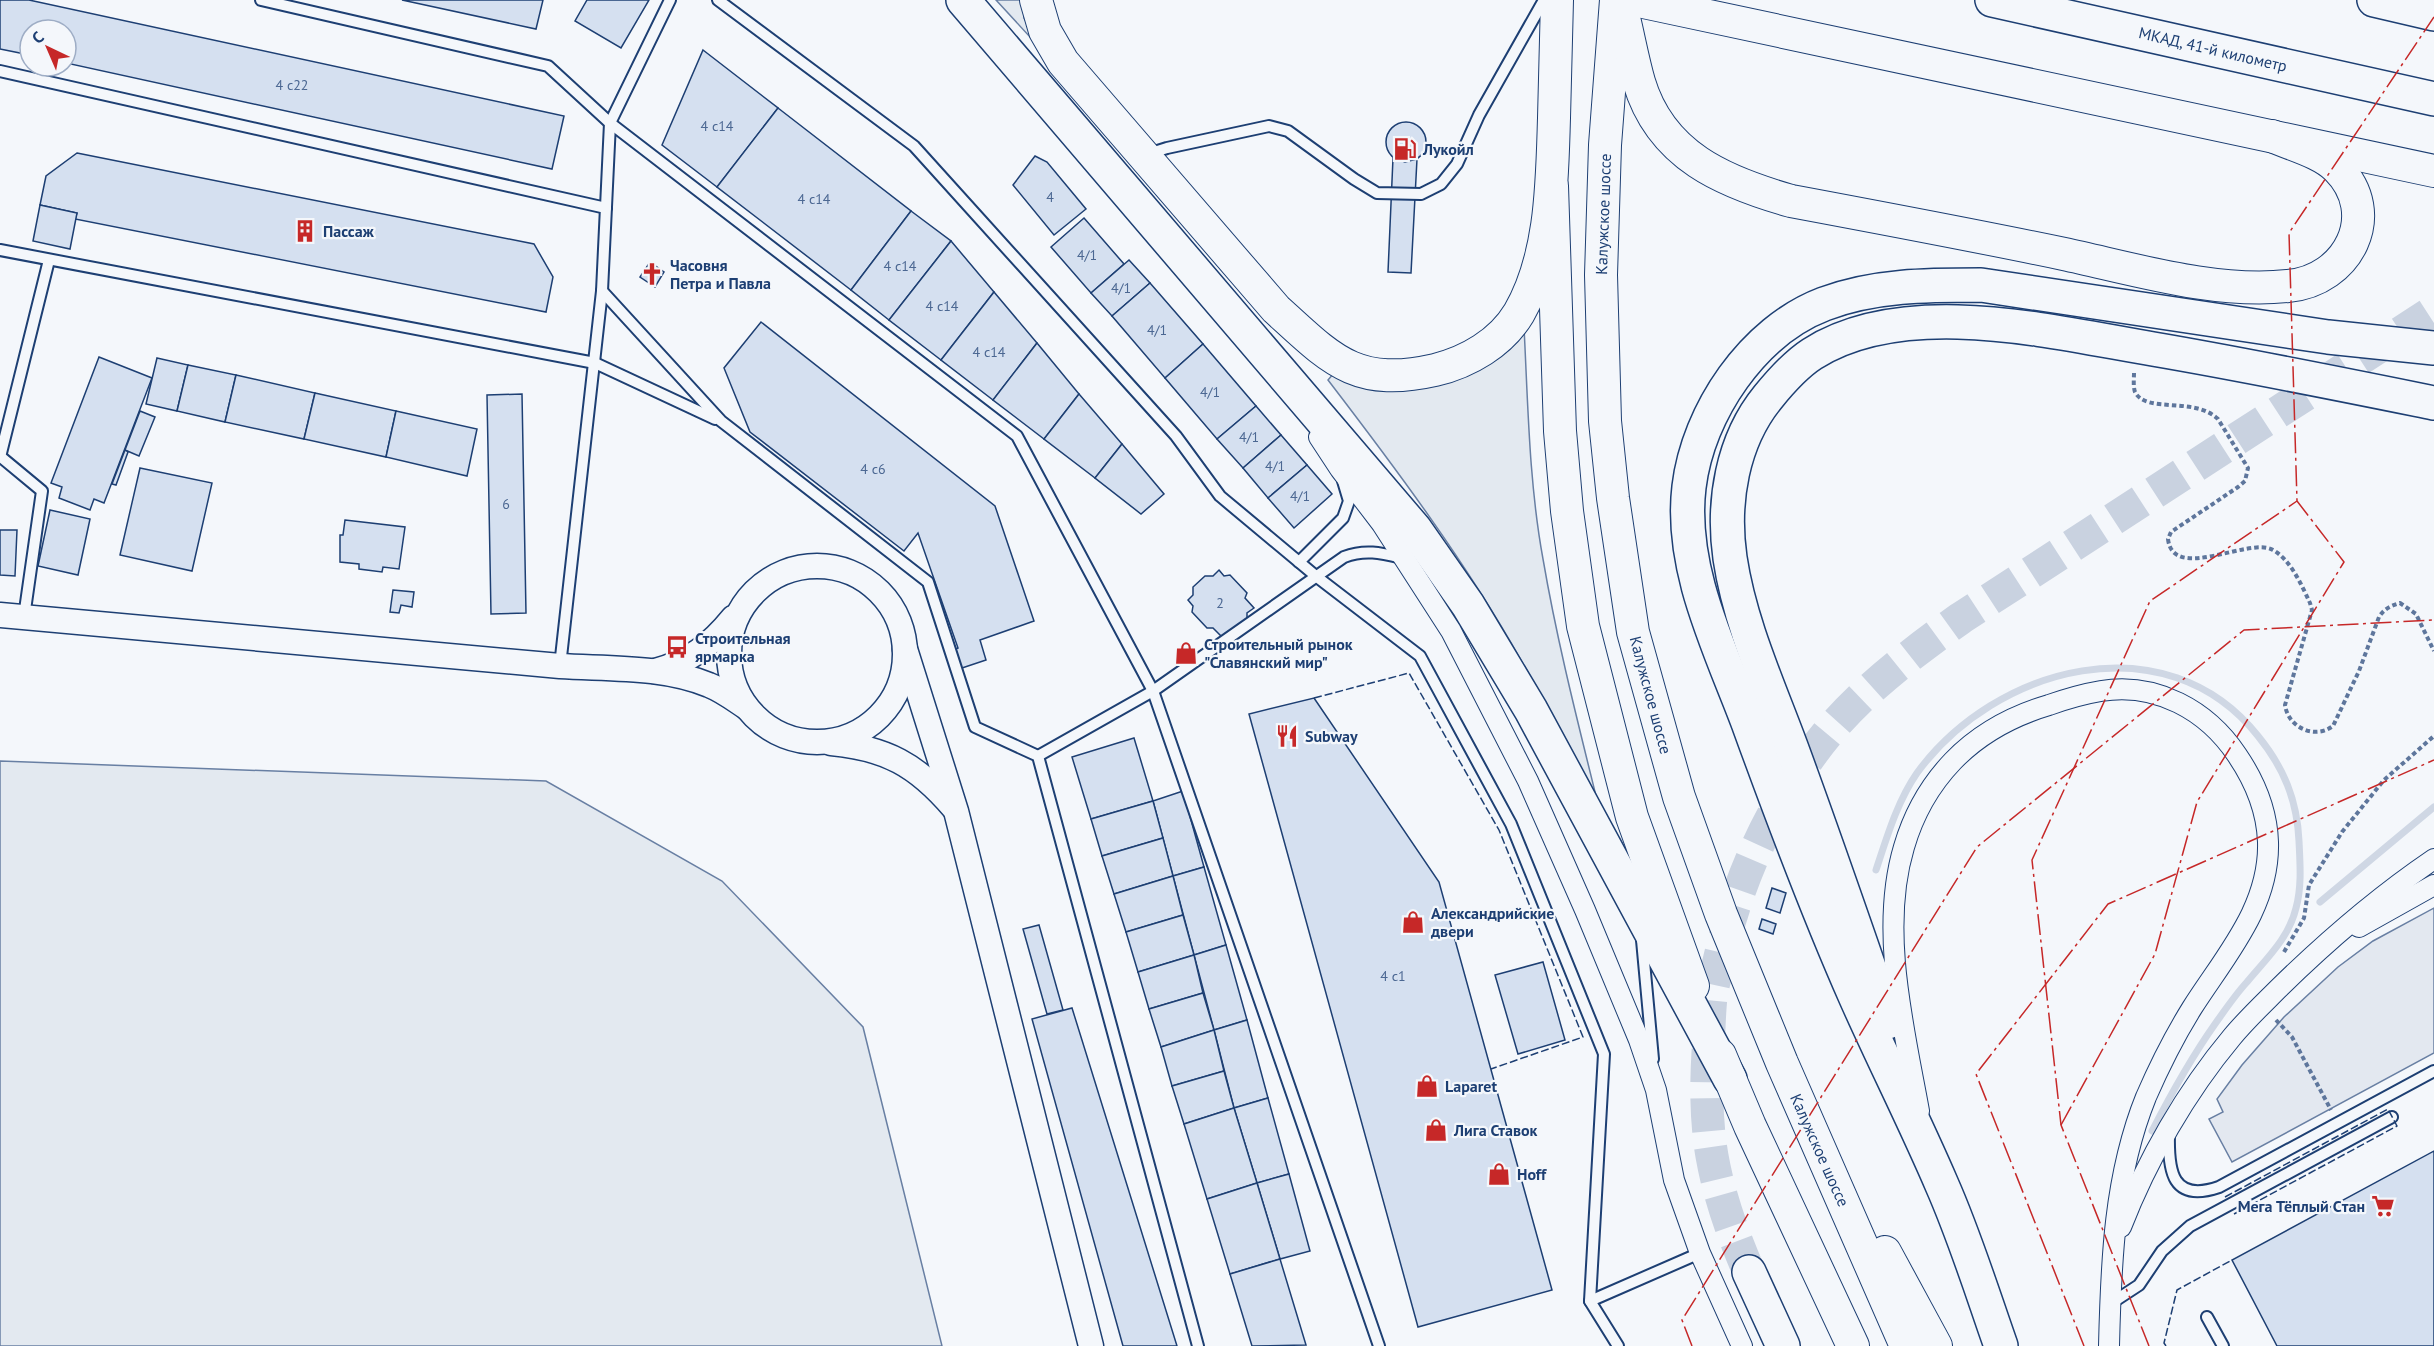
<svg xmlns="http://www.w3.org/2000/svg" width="2434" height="1346" viewBox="0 0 2434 1346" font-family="'PT Sans',sans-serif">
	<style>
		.green { fill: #e3e9f0; stroke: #687fa3; stroke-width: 1.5 }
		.parking { fill: #e3e8f0; stroke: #687fa3; stroke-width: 1.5 }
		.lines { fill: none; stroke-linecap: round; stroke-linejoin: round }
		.stream { stroke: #cfd7e4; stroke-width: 7 }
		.building { fill: #d5e0f0; stroke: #1d3f73; stroke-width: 1.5 }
		.trunk-tunnel { stroke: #c9d2e0; stroke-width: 33; stroke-dasharray: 33 16; stroke-linecap: butt }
		.service-casing { stroke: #1d3f73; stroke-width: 14 }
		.minor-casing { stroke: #1d3f73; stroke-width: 22 }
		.tertiary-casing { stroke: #1d3f73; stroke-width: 27 }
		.primary-casing { stroke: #1d3f73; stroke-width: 34 }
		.trunk-casing { stroke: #1d3f73; stroke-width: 36 }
		.path { stroke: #5e769c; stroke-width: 4; stroke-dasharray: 4.5 3; stroke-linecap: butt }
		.service { stroke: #f4f7fb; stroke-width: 10 }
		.minor { stroke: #f4f7fb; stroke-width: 20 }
		.tertiary { stroke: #f4f7fb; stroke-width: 24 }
		.primary { stroke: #f4f7fb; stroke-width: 32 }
		.trunk { stroke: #f4f7fb; stroke-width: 33 }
		.fence { stroke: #1d3f73; stroke-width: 1.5; stroke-dasharray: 8 3; stroke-linecap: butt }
		.power { stroke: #c62828; stroke-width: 1.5; stroke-dasharray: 21 4.5 3 4.5; stroke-linecap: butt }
		.labels { text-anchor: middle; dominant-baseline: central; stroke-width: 4.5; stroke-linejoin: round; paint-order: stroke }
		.number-label { font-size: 14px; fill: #4b6792 }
		.street-label { font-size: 16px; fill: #1d3f73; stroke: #f4f7fb }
		.poi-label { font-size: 16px; font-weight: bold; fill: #1d3f73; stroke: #f4f7fb; text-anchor: start }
	</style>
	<rect width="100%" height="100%" fill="#f4f7fb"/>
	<g class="green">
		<path d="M996,0H1024V18L1042,50Z"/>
		<path d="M1524,327C1528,404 1529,483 1543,559C1557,641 1578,723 1598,804C1572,756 1548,707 1521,660C1465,561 1397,470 1328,380L1333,374L1370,385Z"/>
		<path d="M0,761L546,781L722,881L863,1027L942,1346H0Z"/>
	</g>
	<path class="parking" d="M2434,908V1053L2232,1162L2209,1119L2223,1112L2217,1099L2242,1065L2284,1017L2338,967L2373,941Z"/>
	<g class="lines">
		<g class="stream">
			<path d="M1876,870C1887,837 1897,802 1917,773C1995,666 2166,620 2258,736C2284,768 2297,800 2299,841C2300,863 2302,886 2296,908C2289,938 2266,959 2247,982C2235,995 2225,1010 2215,1024C2191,1058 2171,1094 2152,1131"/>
			<path d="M2320,902L2434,807"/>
		</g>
	</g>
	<g class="building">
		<path d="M0,0H29L564,116L552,169L66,63V30H30V55L0,49Z"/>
		<path d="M402,0H543L536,29Z"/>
		<path d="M587,0H649L621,48L575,21Z"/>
		<path d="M703,50L778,108L717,187L662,145Z"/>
		<path d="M778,108L911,211L851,290L717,187Z"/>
		<circle cx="1406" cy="142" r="20"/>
		<path d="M77,153L534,244L553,277L546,312L75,219L77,213L40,205L46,176Z"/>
		<path d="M1035,156L1047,162L1086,209L1054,235L1013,185Z"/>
		<path d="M1393,158L1405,162L1417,159L1411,273L1388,272Z"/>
		<path d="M40,205L77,213L70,249L33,241Z"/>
		<path d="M911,211L951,241L889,320L851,290Z"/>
		<path d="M1084,218L1124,264L1091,293L1051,247Z"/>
		<path d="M951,241L994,292L941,360L889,320Z"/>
		<path d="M1129,260L1150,283L1112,316L1091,293Z"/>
		<path d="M650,262L664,272L655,287L640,277Z"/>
		<path d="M1150,283L1203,344L1165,378L1112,316Z"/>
		<path d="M994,292L1037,343L993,400L941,360Z"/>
		<path d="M761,322L995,506L1034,621L980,640L986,660L959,669L953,650L958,648L918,533L904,551L750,432L724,368Z"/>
		<path d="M1037,343L1079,394L1044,439L993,400Z"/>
		<path d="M1203,344L1256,406L1217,439L1165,378Z"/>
		<path d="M99,357L152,378L104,503L94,499L90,510L59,498L62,487L51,483Z"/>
		<path d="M157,358L188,365L177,411L146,404Z"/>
		<path d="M188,365L236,375L225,422L177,411Z"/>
		<path d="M236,375L315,393L304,439L225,422Z"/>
		<path d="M315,393L396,411L386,457L304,439Z"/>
		<path d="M522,394L526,613L491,614L487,395Z"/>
		<path d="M1079,394L1122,444L1095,478L1044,439Z"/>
		<path d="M1256,406L1281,435L1243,468L1217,439Z"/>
		<path d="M140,411L155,417L139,456L125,450Z"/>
		<path d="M396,411L477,429L467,476L386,457Z"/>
		<path d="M1281,435L1307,465L1268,498L1243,468Z"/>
		<path d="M1122,444L1164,494L1141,514L1095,478Z"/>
		<path d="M125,450L128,452L116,485L112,484Z"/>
		<path d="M1307,465L1332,494L1294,528L1268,498Z"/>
		<path d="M140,468L212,483L192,571L120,555Z"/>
		<path d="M50,510L90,519L78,575L38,566Z"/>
		<path d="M345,520L405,527L399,569L383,567L382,572L359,569V564L340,562V535H343Z"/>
		<path d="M0,530H17L15,576L0,575Z"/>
		<path d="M1219,570L1224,576L1230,575L1247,593L1245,598L1254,608L1247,613V621L1234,633H1227L1222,637L1213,628H1207L1192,612L1193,606L1188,600L1193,595V587L1205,576H1213Z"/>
		<path d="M393,590L414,592L412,607L401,605L399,613L390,612Z"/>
		<path d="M1314,698L1439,882L1552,1290L1418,1327L1249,714Z"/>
		<path d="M1134,738L1153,801L1091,819L1072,757Z"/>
		<path d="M1183,791L1204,867L1173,876L1153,801Z"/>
		<path d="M1153,801L1163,838L1102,856L1091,819Z"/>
		<path d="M1163,838L1173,876L1114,894L1102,856Z"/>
		<path d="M1204,867L1226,945L1194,955L1173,876Z"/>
		<path d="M1173,876L1183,915L1126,932L1114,894Z"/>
		<path d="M1772,888L1786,893L1780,913L1766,908Z"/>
		<path d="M1183,915L1194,955L1138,972L1126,932Z"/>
		<path d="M1762,919L1776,924L1773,934L1759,929Z"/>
		<path d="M1039,925L1063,1010L1047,1014L1023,929Z"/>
		<path d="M1226,945L1247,1020L1214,1030L1194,955Z"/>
		<path d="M1194,955L1203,993L1149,1009L1138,972Z"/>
		<path d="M1543,962L1565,1040L1518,1054L1495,975Z"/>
		<path d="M1203,993L1214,1030L1161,1047L1149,1009Z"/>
		<path d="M1072,1008L1177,1346H1123L1032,1019Z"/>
		<path d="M1247,1020L1268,1098L1234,1108L1214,1030Z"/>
		<path d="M1214,1030L1224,1071L1172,1086L1161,1047Z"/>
		<path d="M1224,1071L1234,1108L1184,1124L1172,1086Z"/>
		<path d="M1268,1098L1289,1174L1257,1183L1234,1108Z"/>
		<path d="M1234,1108L1257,1183L1207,1199L1184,1124Z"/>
		<path d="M2434,1151V1346H2277L2232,1260Z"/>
		<path d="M1289,1174L1310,1251L1280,1259L1257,1183Z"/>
		<path d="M1257,1183L1280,1259L1230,1274L1207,1199Z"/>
		<path d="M1280,1259L1306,1345L1252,1346L1230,1274Z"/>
	</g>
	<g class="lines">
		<path class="trunk-tunnel" d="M1749,1272C1733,1235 1719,1196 1712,1156C1706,1121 1706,1086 1708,1052C1709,1034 1709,1015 1711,997C1713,984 1717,970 1720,957C1738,881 1767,815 1813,752C1852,698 1908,656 1961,618L2434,311"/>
		<g class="service-casing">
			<g id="service">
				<path d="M261,0L548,66L610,123L1017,436L1153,691L1379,1346"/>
				<path d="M718,0L914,146L1176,436L1220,496L1317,577L1420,656L1511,824L1604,1054L1590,1301L1618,1346"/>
				<path d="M0,71L606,208"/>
				<path d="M1148,154L1167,148L1269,126L1288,131L1354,179L1377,193L1421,194L1441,184L1457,164L1479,115L1544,0"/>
				<path d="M0,250L595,363L715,419"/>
				<path d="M602,291L721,421L928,582L975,727L1038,756L1198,1346"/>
				<path d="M0,457L49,260"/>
				<path d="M1,457L42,491L24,617"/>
				<path d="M1299,562L1343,518L1349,501L1343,481"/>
				<path d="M560,666L602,291L610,123L670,0"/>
				<path d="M1038,756L1153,691L1344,557C1365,549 1381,553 1402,558"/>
				<path d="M1642,940L1653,1059"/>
				<path d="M2169,1134C2168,1171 2172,1203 2219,1187L2434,1071"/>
				<path d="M1590,1301L1700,1253"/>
				<path d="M2110,1304L2139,1285L2162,1251L2190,1226L2392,1117"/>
				<path d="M2207,1317L2223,1346"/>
			</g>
		</g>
		<g class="minor-casing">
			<g id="minor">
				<path d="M1319,437L1340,469L1382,524L1451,631L1528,781L1585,910L1639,1040L1656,1090L1674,1180L1700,1253L1742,1346"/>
				<path d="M2359,927L2434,885"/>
				<path d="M1919,1111C1904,1028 1879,930 1904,847C1913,816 1930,785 1953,761C1980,733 2012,716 2049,705C2066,699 2083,694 2101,691C2156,682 2207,710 2237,755C2254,780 2267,811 2268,842C2270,907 2225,956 2192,1008C2174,1037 2159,1067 2146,1097C2114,1176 2111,1262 2109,1346"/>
				<path d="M2121,1227C2147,1160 2186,1092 2232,1037C2246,1020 2263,1004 2279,988C2327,941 2378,897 2434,859"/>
			</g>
		</g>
		<g class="tertiary-casing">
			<g id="tertiary">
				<circle cx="817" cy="654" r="88"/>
				<path d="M0,615L560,666C609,669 663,666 709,685C722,690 734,699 746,707"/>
				<path d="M905,649L956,811L1091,1346"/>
				<path d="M655,671C689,662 711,645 733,618"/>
				<path d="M831,743C886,748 917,765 953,807"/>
			</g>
		</g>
		<g class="primary-casing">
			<g id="primary">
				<path d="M1036,0L1045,31L1063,62L1276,309C1331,359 1355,388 1435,370C1468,362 1501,343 1519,313C1552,256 1552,182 1554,118C1555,79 1556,39 1557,0"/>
				<path d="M1616,0L1605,145L1601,275L1605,421L1613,498L1633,632L1679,797L1721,914L1782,1063L1906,1346"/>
				<path d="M1634,0L2434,171"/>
				<path d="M1624,18C1629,39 1633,61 1639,82C1661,156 1724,182 1791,201C1882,218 1973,235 2064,254C2134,269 2216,294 2288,286C2348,281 2383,214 2337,168C2321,152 2292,145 2272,136"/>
				<path d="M1552,186L1560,431L1567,511L1583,626L1632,817L1693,986"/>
				<path d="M1720,1055L1750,1126L1853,1346"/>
				<path d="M1885,1252L1936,1346"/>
			</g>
		</g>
		<g class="trunk-casing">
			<g id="trunk">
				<path d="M963,0L1415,529L1468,605L1531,710L1730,1079"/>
				<path d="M1992,0L2434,99"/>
				<path d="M2374,0L2434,14"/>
				<path d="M1888,1022C1857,932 1826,842 1793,752C1770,689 1740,625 1730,558C1722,502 1732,441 1768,397C1781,381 1795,365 1812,354C1905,295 2052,332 2153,349C2247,365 2340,384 2434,403"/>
				<path d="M1749,1272L1783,1346"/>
				<path d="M2001,1346C1982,1292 1965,1237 1942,1185C1915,1122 1884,1061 1856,998C1817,910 1783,819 1750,728C1722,652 1679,570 1689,487C1698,412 1753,331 1824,304C1874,285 1928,285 1981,285L2328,337L2434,348"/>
			</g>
		</g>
		<g class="path">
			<path d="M2134,373C2134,379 2133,386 2135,392C2146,414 2194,396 2218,419L2248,468L2245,481L2238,487L2171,532L2168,539C2173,583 2250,536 2273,550C2291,560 2302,586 2310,603L2312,610L2285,705C2288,727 2314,740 2333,726L2359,671L2379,617C2384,609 2390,606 2400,603L2416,614L2434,651"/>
			<path d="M2284,952L2304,918L2309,885L2342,832L2384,780L2434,736"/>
			<path d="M2276,1020L2292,1037L2331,1110"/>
		</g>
		<use href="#service" class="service"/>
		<use href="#minor" class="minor"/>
		<use href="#tertiary" class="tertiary"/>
		<use href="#primary" class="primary"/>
		<use href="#trunk" class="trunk"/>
		<g class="fence">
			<path d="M1314,698L1409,673L1499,830L1583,1037L1491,1069"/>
			<path d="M2225,1197L2388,1109L2397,1126L2234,1214"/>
			<path d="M2166,1346L2164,1343L2177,1290L2232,1260"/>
		</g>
		<g class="power">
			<path d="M2061,1125L2155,954L2197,802L2344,562L2297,501L2289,233L2434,17"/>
			<path d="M1692,1346L1682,1320L1977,847L2244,630L2434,620"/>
			<path d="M2084,1346L1976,1074L2108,904L2434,760"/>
			<path d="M2149,1346L2061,1125L2032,860L2150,601L2297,501"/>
		</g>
	</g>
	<defs>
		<g id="fuel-bare" transform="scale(1.8)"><path d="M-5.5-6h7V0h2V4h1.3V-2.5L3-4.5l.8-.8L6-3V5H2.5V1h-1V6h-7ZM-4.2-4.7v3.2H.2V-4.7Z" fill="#c62828" stroke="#f4f7fb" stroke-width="2.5" paint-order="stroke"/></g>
		<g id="building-bare" transform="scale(1.8)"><path d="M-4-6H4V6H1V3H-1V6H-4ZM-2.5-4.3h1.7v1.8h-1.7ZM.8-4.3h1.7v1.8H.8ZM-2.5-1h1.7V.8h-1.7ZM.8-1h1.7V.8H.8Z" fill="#c62828" stroke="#f4f7fb" stroke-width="2.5" paint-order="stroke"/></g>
		<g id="church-bare" transform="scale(1.8)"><path d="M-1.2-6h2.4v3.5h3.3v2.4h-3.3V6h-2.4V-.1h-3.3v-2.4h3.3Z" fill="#c62828" stroke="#f4f7fb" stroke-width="2.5" paint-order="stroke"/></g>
		<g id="bus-bare" transform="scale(1.8)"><path d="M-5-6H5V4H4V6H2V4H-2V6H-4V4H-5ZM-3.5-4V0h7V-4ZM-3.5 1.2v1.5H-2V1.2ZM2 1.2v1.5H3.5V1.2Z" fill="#c62828" stroke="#f4f7fb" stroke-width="2.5" paint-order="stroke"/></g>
		<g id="shop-bare" transform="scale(1.8)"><path d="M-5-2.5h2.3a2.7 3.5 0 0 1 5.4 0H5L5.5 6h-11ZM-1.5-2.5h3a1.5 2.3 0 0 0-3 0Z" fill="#c62828" stroke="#f4f7fb" stroke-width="2.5" paint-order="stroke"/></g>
		<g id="restaurant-bare" transform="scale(1.8)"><path d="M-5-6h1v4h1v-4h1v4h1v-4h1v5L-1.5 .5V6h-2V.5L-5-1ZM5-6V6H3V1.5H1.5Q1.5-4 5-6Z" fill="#c62828" stroke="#f4f7fb" stroke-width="2.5" paint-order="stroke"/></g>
		<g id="supermarket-bare" transform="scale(1.8)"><path d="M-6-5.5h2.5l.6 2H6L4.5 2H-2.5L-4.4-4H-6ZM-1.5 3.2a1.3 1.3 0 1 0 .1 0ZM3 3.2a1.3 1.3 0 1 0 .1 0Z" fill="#c62828" stroke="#f4f7fb" stroke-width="2.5" paint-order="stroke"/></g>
	</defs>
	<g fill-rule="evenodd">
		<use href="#fuel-bare" x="1405" y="149"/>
		<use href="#building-bare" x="305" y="231"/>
		<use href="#church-bare" x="652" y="274"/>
		<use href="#bus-bare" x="677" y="647"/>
		<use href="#shop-bare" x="1186" y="653"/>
		<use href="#restaurant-bare" x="1287" y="736"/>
		<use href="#shop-bare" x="1413" y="922"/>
		<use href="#shop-bare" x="1427" y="1086"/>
		<use href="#shop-bare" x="1436" y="1130"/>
		<use href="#shop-bare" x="1499" y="1174"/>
		<use href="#supermarket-bare" x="2383" y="1206"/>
	</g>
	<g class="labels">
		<g class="number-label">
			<text x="292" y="85">4 с22</text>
			<text x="717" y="126">4 c14</text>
			<text x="1050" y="197">4</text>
			<text x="814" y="199">4 c14</text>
			<text x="1087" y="255">4/1</text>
			<text x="900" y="266">4 c14</text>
			<text x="1121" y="288">4/1</text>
			<text x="942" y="306">4 c14</text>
			<text x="1157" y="330">4/1</text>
			<text x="989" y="352">4 c14</text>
			<text x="1210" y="392">4/1</text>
			<text x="1249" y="437">4/1</text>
			<text x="1275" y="466">4/1</text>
			<text x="873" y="469">4 с6</text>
			<text x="1300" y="496">4/1</text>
			<text x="506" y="504">6</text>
			<text x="1220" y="603">2</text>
			<text x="1393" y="976">4 с1</text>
		</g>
		<g class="street-label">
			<text transform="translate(2213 49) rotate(13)">МКАД, 41-й километр</text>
			<text transform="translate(1603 214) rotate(-88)">Калужское шоссе</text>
			<text transform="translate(1651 695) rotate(75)">Калужское шоссе</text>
			<text transform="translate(1820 1150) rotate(66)">Калужское шоссе</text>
		</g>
		<g class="poi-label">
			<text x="1423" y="149">Лукойл</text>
			<text x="323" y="231">Пассаж</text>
			<text x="670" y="265">Часовня<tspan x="670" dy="18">Петра и Павла</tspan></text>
			<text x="695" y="638">Строительная<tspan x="695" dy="18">ярмарка</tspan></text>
			<text x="1204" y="644">Строительный рынок<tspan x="1204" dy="18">"Славянский мир"</tspan></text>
			<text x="1305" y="736">Subway</text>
			<text x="1431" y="913">Александрийские<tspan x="1431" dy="18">двери</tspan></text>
			<text x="1445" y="1086">Laparet</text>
			<text x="1454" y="1130">Лига Ставок</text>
			<text x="1517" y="1174">Hoff</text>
			<text x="2365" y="1206" text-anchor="end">Мега Тёплый Cтан</text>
		</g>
	</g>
	<g transform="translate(48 48) rotate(316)"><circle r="28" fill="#f4f7fb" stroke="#9eadc5" stroke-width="1.5"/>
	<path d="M0-4.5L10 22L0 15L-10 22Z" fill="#c62828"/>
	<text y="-9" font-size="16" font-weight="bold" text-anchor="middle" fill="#1d3f73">С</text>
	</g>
</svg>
